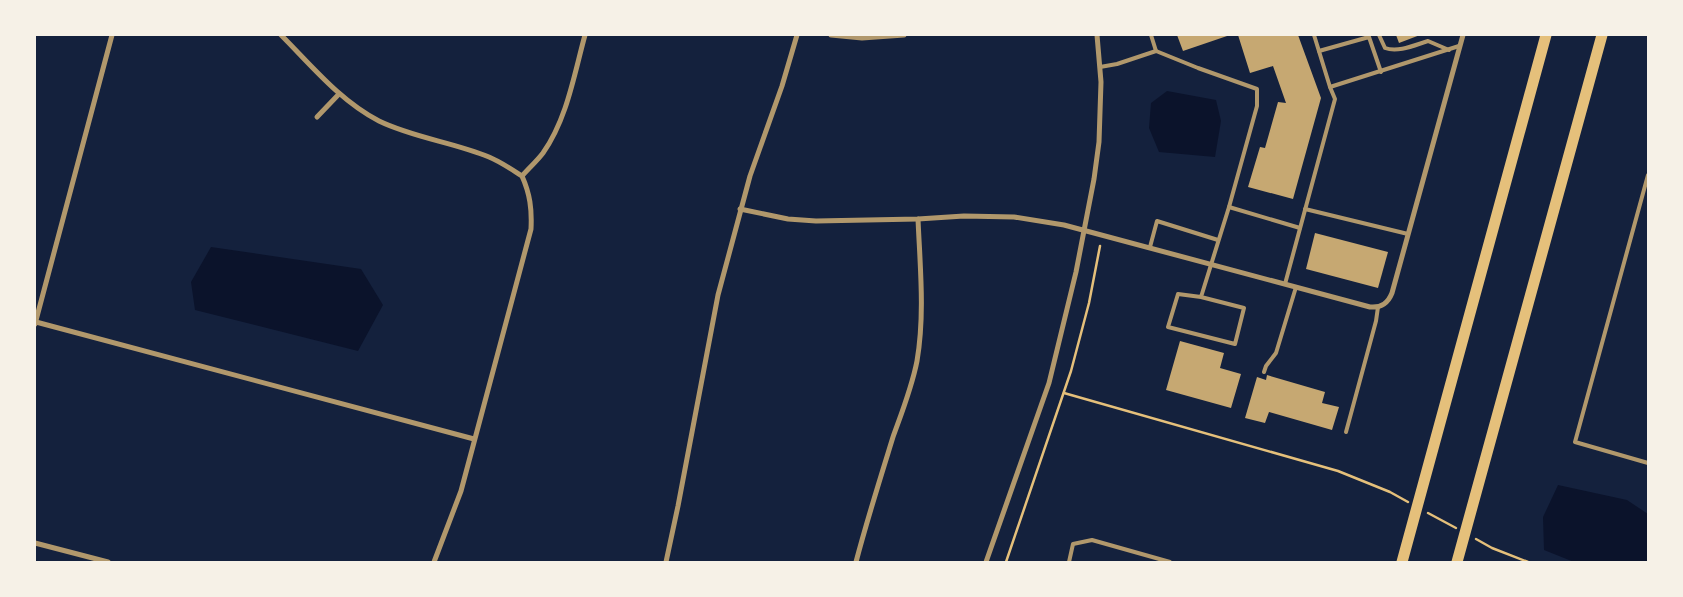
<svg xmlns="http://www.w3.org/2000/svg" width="1683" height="597" viewBox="0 0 1683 597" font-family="'Alegreya Sans',sans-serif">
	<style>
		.water { fill: #0b132b }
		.building { fill: #c6a872 }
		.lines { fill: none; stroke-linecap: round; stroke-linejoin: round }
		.path { stroke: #e5c07b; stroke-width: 2.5 }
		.service { stroke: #b1986c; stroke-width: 4 }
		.minor { stroke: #b1986c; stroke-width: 5 }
		.trunk { stroke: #e5c07b; stroke-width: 11 }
	</style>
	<rect width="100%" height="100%" fill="#14213d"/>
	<g class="water">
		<path d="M1167,91L1216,100L1221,121L1215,157L1159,152L1149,128L1151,103Z"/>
		<path d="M211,247L361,269L383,305L358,351L195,310L191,282Z"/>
		<path d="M1558,485L1627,500L1648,514V562H1574L1544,550L1543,517Z"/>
	</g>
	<g class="building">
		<path d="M1177,35H1230L1183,51Z"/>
		<path d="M1238,35H1298L1321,98L1293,199L1248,187L1260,147L1265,148L1278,102L1286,103L1273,66L1250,73Z"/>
		<path d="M1396,35H1420L1399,43Z"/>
		<path d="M1315,233L1388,252L1378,288L1306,269Z"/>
		<path d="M1180,341L1224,353L1220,368L1241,374L1231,408L1166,390Z"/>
		<path d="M1267,375L1325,392L1322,403L1339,407L1332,430L1269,412L1265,423L1245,418L1257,377L1266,380Z"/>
	</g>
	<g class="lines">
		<g class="path">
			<path d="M1064,393L1338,471L1390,492L1408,502"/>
			<path d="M1428,513L1456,528"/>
			<path d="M1476,539L1492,548L1528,562"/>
			<path d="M1006,562L1071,371L1089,303L1100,246"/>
		</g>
		<g class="service">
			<path d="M1151,35L1156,51"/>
			<path d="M1379,35L1385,48C1398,53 1415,45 1428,41L1449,50"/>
			<path d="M1319,51L1369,37L1381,72"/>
			<path d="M1100,67L1117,64L1156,51L1198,68L1257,89V106L1229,207L1201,297L1178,294L1168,327L1235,344L1244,308L1201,297"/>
			<path d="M1330,87L1459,46"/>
			<path d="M1648,175L1575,442L1648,463"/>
			<path d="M1229,207L1300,228"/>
			<path d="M1305,209L1408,234"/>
			<path d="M1150,247L1157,221L1218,240"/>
			<path d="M1285,284L1335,99L1330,87L1314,35"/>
			<path d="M1264,372L1266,366L1276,353L1296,287"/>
			<path d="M1346,432L1376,321L1378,307"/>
			<path d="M1069,562L1073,544L1092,540L1170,562"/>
		</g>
		<g class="minor">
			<path d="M281,35C311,65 340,101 379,121C414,138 453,142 489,157C501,162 511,169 522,176"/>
			<path d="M831,35L862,38L904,35"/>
			<path d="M317,117L339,94"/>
			<path d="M522,176C529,168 537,161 543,153C567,119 574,75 585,35"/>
			<path d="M740,209L788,219L816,221L918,219L964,216L1014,217L1064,225L1370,307C1382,308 1388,303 1392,293L1463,35"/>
			<path d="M36,322L474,439"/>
			<path d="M35,324L112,35"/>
			<path d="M35,543L108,562"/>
			<path d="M434,562L461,491L531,229C532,209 530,194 522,176"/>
			<path d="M666,562L678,506L718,295L750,176L782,86L797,35"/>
			<path d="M856,562C867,520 880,479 893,437C902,412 912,387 917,361C925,314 920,266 918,219"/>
			<path d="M986,562L1049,383L1076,272L1094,179L1099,142L1101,82L1097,35"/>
		</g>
		<g class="trunk">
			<path d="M1402,562L1546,35"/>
			<path d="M1457,562L1602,35"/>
		</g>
	</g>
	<rect width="1683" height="597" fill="none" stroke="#f6f1e7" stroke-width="72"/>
</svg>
